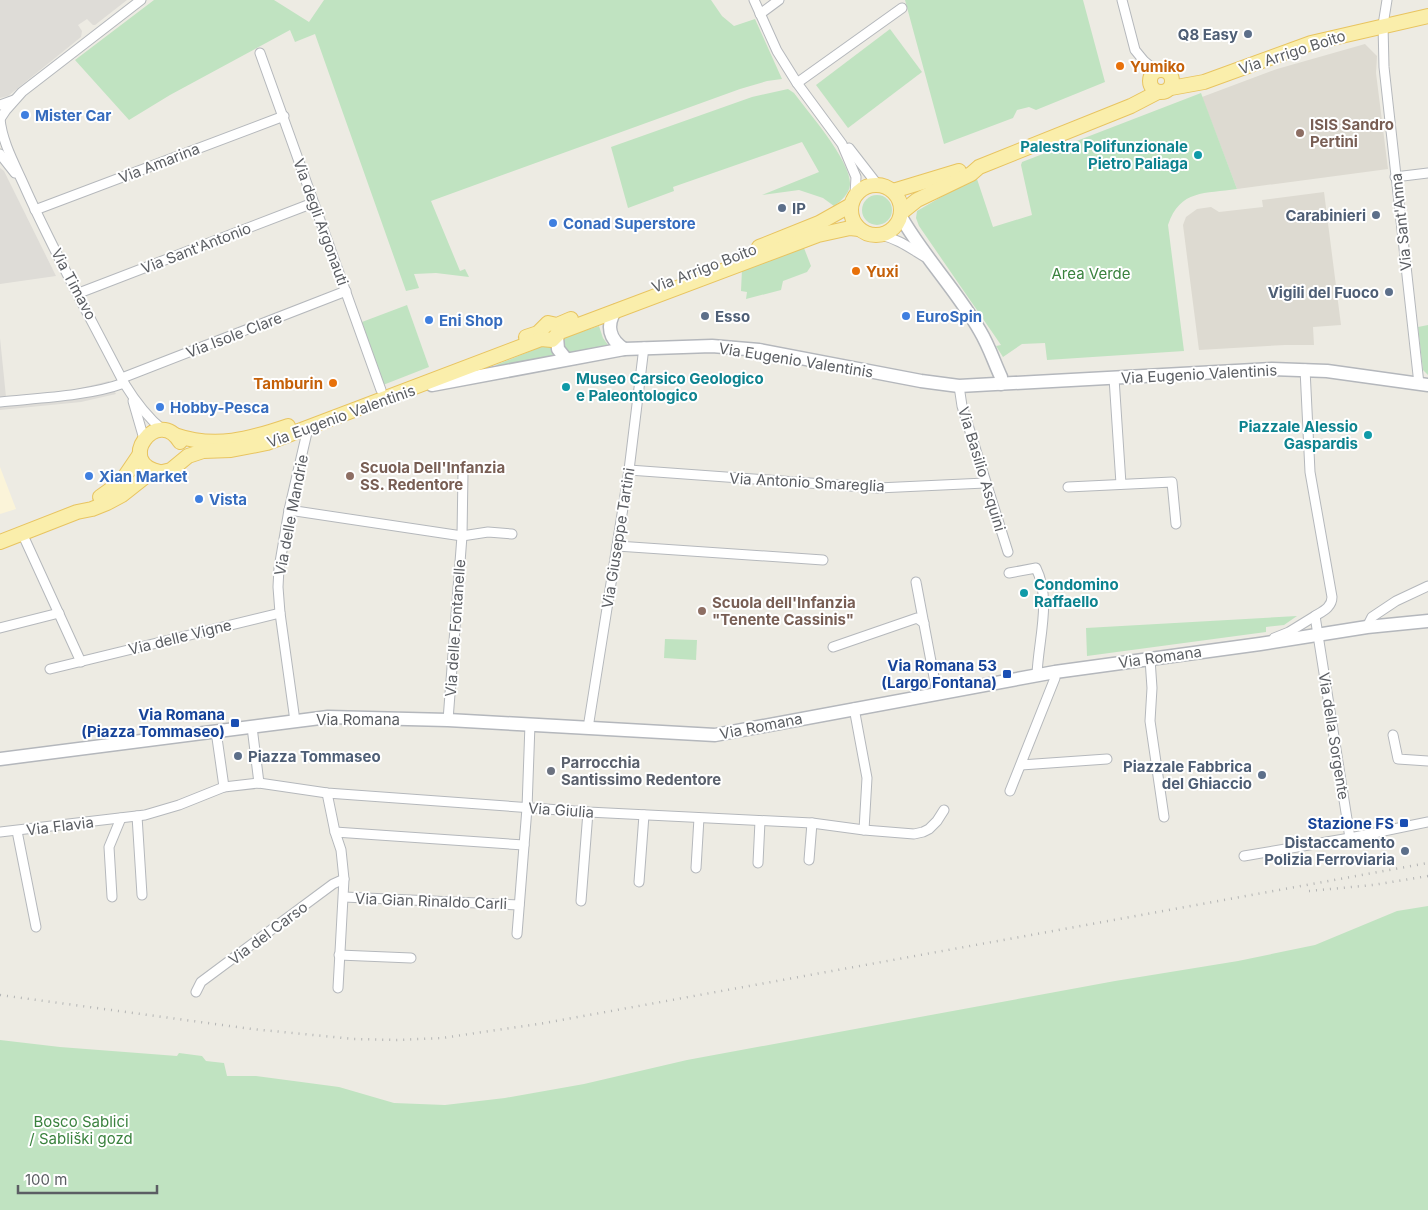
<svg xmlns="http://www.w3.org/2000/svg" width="1428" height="1210" viewBox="0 0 1428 1210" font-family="Inter,sans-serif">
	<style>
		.commercial { fill: #fbf4d9 }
		.industrial { fill: #dedcd7 }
		.education { fill: #dddad1 }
		.green { fill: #c0e3c1 }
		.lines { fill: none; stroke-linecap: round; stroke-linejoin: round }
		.street-casing { stroke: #b5b8bc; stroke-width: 11 }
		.secondary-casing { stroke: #b4b7bc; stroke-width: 15 }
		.primary-casing { stroke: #e8c460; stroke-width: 16 }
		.street { stroke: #fff; stroke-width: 9 }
		.secondary { stroke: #fff; stroke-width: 12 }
		.primary { stroke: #faeeab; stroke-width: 14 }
		.rail { stroke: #b3b4b4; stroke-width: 2.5; stroke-dasharray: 1 6; stroke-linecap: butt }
		.service-dot { fill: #5c6f8a; stroke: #fff; stroke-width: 2 }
		.food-dot { fill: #e8710a; stroke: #fff; stroke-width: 2 }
		.shop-dot { fill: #3f7fe0; stroke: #fff; stroke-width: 2 }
		.education-dot { fill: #8d6e63; stroke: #fff; stroke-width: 2 }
		.culture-dot { fill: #0f9aa8; stroke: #fff; stroke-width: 2 }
		.transit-dot { fill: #1a4fb4; stroke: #fff; stroke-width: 2 }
		.worship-dot { fill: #6b7280; stroke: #fff; stroke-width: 2 }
		.labels { text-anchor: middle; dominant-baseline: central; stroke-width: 4; stroke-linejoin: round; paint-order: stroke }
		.service-label { font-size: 15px; font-weight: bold; fill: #4e5e75; stroke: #fff; text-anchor: end }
		.street-label { font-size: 15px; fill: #5b5e63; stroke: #fff }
		.food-label { font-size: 15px; font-weight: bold; fill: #c56008; stroke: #fff; text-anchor: start }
		.shop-label { font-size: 15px; font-weight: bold; fill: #366cbe; stroke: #fff; text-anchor: start }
		.education-label { font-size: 15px; font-weight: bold; fill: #785e54; stroke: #fff; text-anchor: start }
		.culture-label { font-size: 15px; font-weight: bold; fill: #0d838f; stroke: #fff; text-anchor: end }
		.park-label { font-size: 15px; fill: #3a823e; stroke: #fff }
		.transit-label { font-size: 15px; font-weight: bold; fill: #164399; stroke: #fff; text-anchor: end }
		.worship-label { font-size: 15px; font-weight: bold; fill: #5b616d; stroke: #fff; text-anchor: start }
	</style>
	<rect width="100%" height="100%" fill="#edebe3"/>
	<path class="commercial" d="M0,467L16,509L0,514Z"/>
	<g class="industrial">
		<path d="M0,0H127L95,25H93L87,19L78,25L82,31L81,37L8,96L0,98Z"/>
		<path d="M0,168L4,171L56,276L0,284Z"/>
		<path d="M0,338L6,397L73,390L109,381L116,394L81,402L0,410Z"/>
	</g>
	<g class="education">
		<path d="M1365,44L1377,56L1376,73L1388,169L1237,189L1202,97L1277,69Z"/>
		<path d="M1324,192L1341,325L1313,327L1314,345H1285L1199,350L1183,225L1186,217L1197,209L1211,207L1219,212L1263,207L1262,200Z"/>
	</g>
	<g class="green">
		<path d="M154,0H274L309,22L324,0H711L722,16L734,26L755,19L782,79L767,81L740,89L431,201L460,271L465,269L469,277L436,273L414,274L419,288L406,291L315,34L295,42L290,30L170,95L129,120L75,60Z"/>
		<path d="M905,0H1083L1105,82L1036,110L1029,107L1017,110L1013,118L944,144Z"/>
		<path d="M890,29L922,72L848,128L816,85Z"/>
		<path d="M788,89L794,93C808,112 852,162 850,185C849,194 841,201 834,206L823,198L799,190L762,195L819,172L802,142L673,187L674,191L628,208L611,147L752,97Z"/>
		<path d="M1201,93L1237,189C1205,194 1180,189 1168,225L1184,351L1047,360L1045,343L1022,344L1003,357L996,346L1001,345L919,226L916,218L917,211L953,190L977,179L993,227L1032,215L1021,165L1022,162Z"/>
		<circle cx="877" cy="210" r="15"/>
		<path d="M804,248L811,266L807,272L783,281L781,290L746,299L747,292L741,291L742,269Z"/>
		<path d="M407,305L429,367L383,385L362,322Z"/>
		<path d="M1428,325V375L1423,370L1418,327Z"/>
		<path d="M599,326L603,338L608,345L567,353L561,341L566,337Z"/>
		<path d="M552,345L555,355L497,366L496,365L543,346Z"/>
		<path d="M1297,616L1284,625L1266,627V632L1087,656L1086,628Z"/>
		<path d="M665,639L697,640L696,660L664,658Z"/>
		<path d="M1428,906V1210H0V1040L60,1047L177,1056L179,1053L202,1056L206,1061L224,1063L227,1076H256L339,1087L394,1103L445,1105L505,1098L584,1084L687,1060L1115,981L1238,961L1315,945L1397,911Z"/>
	</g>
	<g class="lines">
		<g class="street-casing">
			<g id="street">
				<path d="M754,0L777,51L797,83L842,144L856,177L855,195"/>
				<path d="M1122,0L1135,50L1144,61L1156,71"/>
				<path d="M1387,0L1383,25L1384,67L1419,384"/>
				<path d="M760,14L779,0"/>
				<path d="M260,53L381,390"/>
				<path d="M797,83L902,8"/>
				<path d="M0,105L14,100"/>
				<path d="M0,119C2,141 14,163 23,183C53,251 90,317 124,383C135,401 147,417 163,430"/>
				<path d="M0,119L6,110L22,92L141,0"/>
				<path d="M849,148L877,184"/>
				<path d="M0,154L15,173"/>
				<path d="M1395,177L1428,173"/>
				<path d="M35,210L284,116"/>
				<path d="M881,235C898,239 910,248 925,257"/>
				<path d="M79,293L313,203"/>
				<path d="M1305,369L1310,472L1332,597C1332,607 1323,611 1315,616L1350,838"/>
				<path d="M122,378L346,291"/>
				<path d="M1114,378L1121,484"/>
				<path d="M959,386L962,406L1008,552"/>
				<path d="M133,401L144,439"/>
				<path d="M0,402C38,398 89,396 124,383"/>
				<path d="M629,470L878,488L985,483"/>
				<path d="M1068,487L1172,482L1176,524"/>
				<path d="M289,510L462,536L488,532L512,534"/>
				<path d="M22,533L81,662"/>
				<path d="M617,546L823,560"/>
				<path d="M1009,573L1036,568C1052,600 1038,641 1037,675"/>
				<path d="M916,582L937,693"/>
				<path d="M1367,627L1372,617L1396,601L1428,586"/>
				<path d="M0,628L59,613"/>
				<path d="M1274,638L1289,632L1315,616"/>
				<path d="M833,647L917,618L924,623"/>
				<path d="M1150,659L1152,688L1150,721L1164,817"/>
				<path d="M50,669L280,613"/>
				<path d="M854,708L867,778L864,830"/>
				<path d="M448,720L462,536L463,473"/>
				<path d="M295,721L280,613L278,587L279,568L289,510L308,428"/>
				<path d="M252,727L259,783"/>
				<path d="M588,728L629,470L644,347"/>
				<path d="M216,731L224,787"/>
				<path d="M1393,735L1398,759L1428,761"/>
				<path d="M1021,765L1107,759"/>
				<path d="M1010,791L1055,678V672"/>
				<path d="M327,793L335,832L341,850L344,879L338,988"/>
				<path d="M137,816L142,895"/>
				<path d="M17,831L36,927"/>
				<path d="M0,832L145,815L179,805L224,787L259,783L327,793L588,812L812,823L864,830L914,834L923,832L929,829L937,821L944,810"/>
				<path d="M335,832L524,845"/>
				<path d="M1244,856L1350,838L1428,822"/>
				<path d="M809,860L812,823"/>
				<path d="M758,863L760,821"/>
				<path d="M696,868L699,818"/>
				<path d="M639,882L644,815"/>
				<path d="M112,897L109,847L121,818"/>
				<path d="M344,897L519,905"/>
				<path d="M581,901L588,812"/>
				<path d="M517,934L527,808L530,724"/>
				<path d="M339,955L411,958"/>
				<path d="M196,992L201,982L333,884L344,879"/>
			</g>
		</g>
		<g class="secondary-casing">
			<g id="secondary">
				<path d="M901,217C924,257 957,291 980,331C989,346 994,362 1001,377V384"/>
				<path d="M615,311C606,326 609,339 624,349"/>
				<path d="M557,337L558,349L566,359"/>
				<path d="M432,385L624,349L712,346L759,350L921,381L959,386L1272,369L1327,371L1428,385"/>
				<path d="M0,759L328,717L448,720L715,735L1055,672L1260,644L1367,627L1428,621"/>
			</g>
		</g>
		<g class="primary-casing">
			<g id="primary">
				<circle cx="1161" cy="81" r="11"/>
				<path d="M1171,88L1204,82L1311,43L1428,16"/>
				<circle cx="876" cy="210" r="25"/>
				<path d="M893,191L959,171"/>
				<path d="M902,212L917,200L971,174L979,167L1131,106L1158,92"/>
				<path d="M759,247L819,223L851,205"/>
				<path d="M526,337L538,333L548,323L557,325L571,319"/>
				<path d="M175,435C215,449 250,439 288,426"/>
				<path d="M160,472C114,463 158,405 180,442"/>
				<path d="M100,497L121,482L140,454"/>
				<path d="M0,542L77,512L92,509L107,503L122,495L146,476L171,470L188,456L203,451L231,450L267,443L541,339L552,340L560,332L818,235L850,228L859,229"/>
			</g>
		</g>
		<use href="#street" class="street"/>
		<use href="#secondary" class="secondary"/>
		<use href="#primary" class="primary"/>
		<g class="rail">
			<path d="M1309,891L1373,885L1428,876"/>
			<path d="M0,995L252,1029L354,1039L397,1040L442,1038L545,1023L1428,863"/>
		</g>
	</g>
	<g class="service-dot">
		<circle cx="1248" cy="34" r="5"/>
		<circle cx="782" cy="208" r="5"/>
		<circle cx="1376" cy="215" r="5"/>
		<circle cx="1389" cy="292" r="5"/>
		<circle cx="705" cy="316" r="5"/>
		<circle cx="238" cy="756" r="5"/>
		<circle cx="1262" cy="775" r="5"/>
		<circle cx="1405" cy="851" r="5"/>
	</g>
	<g class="food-dot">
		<circle cx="1120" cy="66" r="5"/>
		<circle cx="856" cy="271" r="5"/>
		<circle cx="333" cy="383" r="5"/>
	</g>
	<g class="shop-dot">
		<circle cx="25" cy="115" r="5"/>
		<circle cx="553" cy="223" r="5"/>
		<circle cx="906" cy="316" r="5"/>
		<circle cx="429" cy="320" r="5"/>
		<circle cx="160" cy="407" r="5"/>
		<circle cx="89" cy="476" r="5"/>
		<circle cx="199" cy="499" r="5"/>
	</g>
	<g class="education-dot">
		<circle cx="1300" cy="133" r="5"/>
		<circle cx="350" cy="476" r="5"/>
		<circle cx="702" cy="611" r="5"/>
	</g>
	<g class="culture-dot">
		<circle cx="1198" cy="155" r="5"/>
		<circle cx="566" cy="387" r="5"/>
		<circle cx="1368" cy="435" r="5"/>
		<circle cx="1024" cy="593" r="5"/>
	</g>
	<g class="transit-dot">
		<rect x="1002" y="669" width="10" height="10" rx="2.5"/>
		<rect x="230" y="718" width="10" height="10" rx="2.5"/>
		<rect x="1399" y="818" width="10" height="10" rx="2.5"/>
	</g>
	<circle class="worship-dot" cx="551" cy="771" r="5"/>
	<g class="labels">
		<g class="service-label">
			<text x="1238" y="34">Q8 Easy</text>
			<text x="792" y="208" text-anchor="start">IP</text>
			<text x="1366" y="215">Carabinieri</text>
			<text x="1379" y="292">Vigili del Fuoco</text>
			<text x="715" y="316" text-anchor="start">Esso</text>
			<text x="248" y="756" text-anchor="start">Piazza Tommaseo</text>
			<text x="1252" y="766">Piazzale Fabbrica<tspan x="1252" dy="17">del Ghiaccio</tspan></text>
			<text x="1395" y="842">Distaccamento<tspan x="1395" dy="17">Polizia Ferroviaria</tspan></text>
		</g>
		<g class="street-label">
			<text transform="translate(1292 52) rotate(-18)">Via Arrigo Boito</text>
			<text transform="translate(159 163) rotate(-21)">Via Amarina</text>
			<text transform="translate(321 222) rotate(70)">Via degli Argonauti</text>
			<text transform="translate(1401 222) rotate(-96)">Via Sant'Anna</text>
			<text transform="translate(196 248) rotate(-21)">Via Sant'Antonio</text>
			<text transform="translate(704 268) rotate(-21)">Via Arrigo Boito</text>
			<text transform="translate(74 284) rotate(62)">Via Timavo</text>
			<text transform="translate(234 335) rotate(-21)">Via Isole Clare</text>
			<text transform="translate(796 360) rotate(9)">Via Eugenio Valentinis</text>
			<text transform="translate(1199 374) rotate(-3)">Via Eugenio Valentinis</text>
			<text transform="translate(341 416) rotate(-20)">Via Eugenio Valentinis</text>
			<text transform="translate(982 469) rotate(73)">Via Basilio Asquini</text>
			<text transform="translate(807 482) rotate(3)">Via Antonio Smareglia</text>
			<text transform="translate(291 515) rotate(-79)">Via delle Mandrie</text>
			<text transform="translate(618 538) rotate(-81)">Via Giuseppe Tartini</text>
			<text transform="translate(455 628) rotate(-86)">Via delle Fontanelle</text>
			<text transform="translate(180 637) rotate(-14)">Via delle Vigne</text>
			<text transform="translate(1160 657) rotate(-8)">Via Romana</text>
			<text x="358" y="719">Via Romana</text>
			<text transform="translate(761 726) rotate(-11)">Via Romana</text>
			<text transform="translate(1334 736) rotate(81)">Via della Sorgente</text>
			<text transform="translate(561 810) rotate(4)">Via Giulia</text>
			<text transform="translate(60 826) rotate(-7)">Via Flavia</text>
			<text transform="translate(431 901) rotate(2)">Via Gian Rinaldo Carli</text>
			<text transform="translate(268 933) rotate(-37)">Via del Carso</text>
		</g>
		<g class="food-label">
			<text x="1130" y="66">Yumiko</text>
			<text x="866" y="271">Yuxi</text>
			<text x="323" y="383" text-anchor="end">Tamburin</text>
		</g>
		<g class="shop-label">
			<text x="35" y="115">Mister Car</text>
			<text x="563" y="223">Conad Superstore</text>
			<text x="916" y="316">EuroSpin</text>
			<text x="439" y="320">Eni Shop</text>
			<text x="170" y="407">Hobby-Pesca</text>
			<text x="99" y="476">Xian Market</text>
			<text x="209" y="499">Vista</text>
		</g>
		<g class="education-label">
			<text x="1310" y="124">ISIS Sandro<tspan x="1310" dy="17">Pertini</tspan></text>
			<text x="360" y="467">Scuola Dell'Infanzia<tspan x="360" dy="17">SS. Redentore</tspan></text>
			<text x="712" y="602">Scuola dell'Infanzia<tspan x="712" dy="17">"Tenente Cassinis"</tspan></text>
		</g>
		<g class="culture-label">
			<text x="1188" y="146">Palestra Polifunzionale<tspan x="1188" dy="17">Pietro Paliaga</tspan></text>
			<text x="576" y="378" text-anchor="start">Museo Carsico Geologico<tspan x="576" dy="17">e Paleontologico</tspan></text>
			<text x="1358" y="426">Piazzale Alessio<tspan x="1358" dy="17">Gaspardis</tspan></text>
			<text x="1034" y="584" text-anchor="start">Condomino<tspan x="1034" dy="17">Raffaello</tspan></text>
		</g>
		<g class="park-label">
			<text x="1091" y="273">Area Verde</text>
			<text x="81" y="1121">Bosco Sablici<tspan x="81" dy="17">/ Sabliški gozd</tspan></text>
		</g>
		<g class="transit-label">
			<text x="997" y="665">Via Romana 53<tspan x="997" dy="17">(Largo Fontana)</tspan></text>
			<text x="225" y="714">Via Romana<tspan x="225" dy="17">(Piazza Tommaseo)</tspan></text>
			<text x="1394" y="823">Stazione FS</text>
		</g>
		<g class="worship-label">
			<text x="561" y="762">Parrocchia<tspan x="561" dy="17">Santissimo Redentore</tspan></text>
		</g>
	</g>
	<path d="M18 1185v8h139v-8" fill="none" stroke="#5b5e63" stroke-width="2.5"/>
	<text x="25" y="1185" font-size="15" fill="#5b5e63" stroke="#ffffff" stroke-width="4" paint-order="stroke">100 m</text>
</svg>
